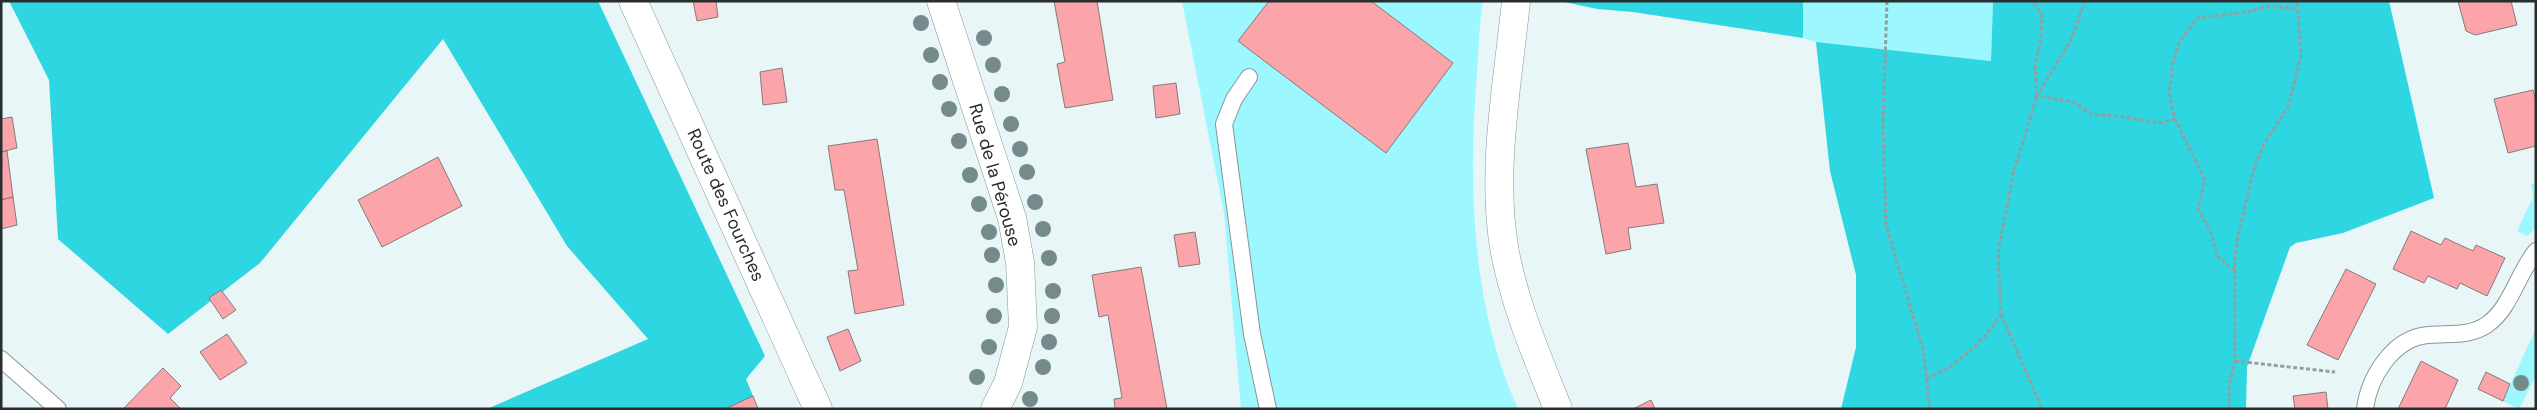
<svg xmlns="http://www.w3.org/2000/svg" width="2537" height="410" viewBox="0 0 2537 410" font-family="'DM Sans',sans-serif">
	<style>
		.green { fill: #9df7ff }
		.forest { fill: #2ed6e2 }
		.building { fill: #fba4a9; stroke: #867a7b }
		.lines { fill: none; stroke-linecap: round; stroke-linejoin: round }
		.service-casing { stroke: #899697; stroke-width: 18 }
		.minor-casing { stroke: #899697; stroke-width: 29 }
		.secondary-casing { stroke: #899697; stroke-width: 29 }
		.path { stroke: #949e9f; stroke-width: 3; stroke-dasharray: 4 2.5; stroke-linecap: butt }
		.service { stroke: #fff; stroke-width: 16 }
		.minor { stroke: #fff; stroke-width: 28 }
		.secondary { stroke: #fff; stroke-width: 28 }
		.tree { fill: #758a8b }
		.labels { text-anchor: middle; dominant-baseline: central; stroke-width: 4; stroke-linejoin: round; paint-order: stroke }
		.street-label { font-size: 18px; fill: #282d2e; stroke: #fff }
	</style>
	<rect width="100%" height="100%" fill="#e8f6f7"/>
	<g class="green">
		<path d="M1182,1H1483C1479,25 1479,49 1477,73C1468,184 1471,306 1518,409H1241L1224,213Z"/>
		<path d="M1803,1H1993L1991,61L1816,42L1803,38Z"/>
		<path d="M2536,183V228L2527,236L2517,231L2533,197L2531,184Z"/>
		<path d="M2536,328V376L2519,409L2503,401Z"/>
	</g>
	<g class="forest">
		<path d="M9,1H598L765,356L746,379L753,396L727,409H487L648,339L567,246L443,39L260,263L168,334L58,239L49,80Z"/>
		<path d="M1560,1H1803V38L1633,12L1597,9Z"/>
		<path d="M1993,1H2389L2434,198L2343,233L2296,243L2290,247L2247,367L2246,409H1841L1856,347V275L1830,171L1816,42L1991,61Z"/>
	</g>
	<g class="building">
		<path d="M693,1H716L718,17L697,21Z"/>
		<path d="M1054,1H1097L1113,100L1065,108L1057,64L1065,62Z"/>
		<path d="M1269,1H1371L1453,63L1386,153L1238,41Z"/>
		<path d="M2458,1H2511L2517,25L2475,35L2466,31Z"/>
		<path d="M782,68L787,102L763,105L760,72Z"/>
		<path d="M1176,83L1180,114L1156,118L1153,86Z"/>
		<path d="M2533,90L2536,101V146L2508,153L2494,99Z"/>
		<path d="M12,117L17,148L1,152V119Z"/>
		<path d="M877,139L904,305L855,314L848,271L858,270L844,190H835L828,146Z"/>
		<path d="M1628,143L1636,187L1657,184L1664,223L1628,228L1631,249L1606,254L1586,149Z"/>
		<path d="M7,151L13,197L1,200V152Z"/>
		<path d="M438,157L462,206L382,247L358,200Z"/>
		<path d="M13,197L17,225L1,229V200Z"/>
		<path d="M2411,231L2441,245L2445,238L2473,251L2476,245L2505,258L2487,296L2460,283L2457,289L2428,276L2424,283L2393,269Z"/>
		<path d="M1195,232L1200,264L1179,267L1174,235Z"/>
		<path d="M1141,267L1167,409H1115L1114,399L1122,398L1108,315L1099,317L1092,275Z"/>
		<path d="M2346,269L2376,284L2338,360L2307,345Z"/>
		<path d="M221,290L236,310L223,319L209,298Z"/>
		<path d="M848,329L861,361L840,371L827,337Z"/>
		<path d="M227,334L247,363L220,380L200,352Z"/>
		<path d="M2421,361L2458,380L2445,409H2398Z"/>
		<path d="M163,368L181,386L170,398L181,409H123Z"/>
		<path d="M2486,372L2510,384L2503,401L2478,389Z"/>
		<path d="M2326,392L2328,409H2295L2293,396Z"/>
		<path d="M753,396L758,409H727V408Z"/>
		<path d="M1651,400L1655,409H1633Z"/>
	</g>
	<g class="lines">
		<g class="service-casing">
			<g id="service">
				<path d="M1249,77L1234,99L1224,124L1252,334L1268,409"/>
				<path d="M1,359L58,409"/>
				<path d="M2365,409C2369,377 2393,338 2428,335C2449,333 2470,337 2488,324C2511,307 2518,273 2536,251"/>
			</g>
		</g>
		<g class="minor-casing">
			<g id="minor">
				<path d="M941,1L1012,218L1020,262L1023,327L1008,383L995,409"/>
				<path d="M1516,1C1508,81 1491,168 1504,247C1514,304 1537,356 1558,409"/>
			</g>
		</g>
		<g class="secondary-casing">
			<path id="secondary" d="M633,1L818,409"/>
		</g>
		<g class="path">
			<path d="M1887,1L1883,124L1886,225L1923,349L1930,409"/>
			<path d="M2085,1L2071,40L2037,96L2074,102L2091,114L2125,117L2159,123L2175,119"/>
			<path d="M2235,271L2218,257L2210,231L2198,209L2205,180L2175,119L2169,93L2173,63L2180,40L2198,18L2247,12L2268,6L2298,9"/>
			<path d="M2001,314L2042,409"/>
			<path d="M2235,361L2335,372"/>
			<path d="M1926,379L1950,367L1972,349L1986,335L2001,314L1998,253L2014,170L2037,96L2035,68L2041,37L2042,14L2032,1"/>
			<path d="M2229,409V385L2235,361V255L2238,236L2254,168L2264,144L2289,105L2301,54L2297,1"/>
		</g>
		<use href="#service" class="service"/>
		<use href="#minor" class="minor"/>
		<use href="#secondary" class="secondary"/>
	</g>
	<g class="tree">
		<circle cx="921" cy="23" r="8"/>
		<circle cx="984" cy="38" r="8"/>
		<circle cx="931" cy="55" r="8"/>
		<circle cx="993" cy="65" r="8"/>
		<circle cx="940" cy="82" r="8"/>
		<circle cx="1002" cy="94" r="8"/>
		<circle cx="949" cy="109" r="8"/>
		<circle cx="1011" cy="124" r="8"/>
		<circle cx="959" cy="141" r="8"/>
		<circle cx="1020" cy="149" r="8"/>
		<circle cx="1027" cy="172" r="8"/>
		<circle cx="970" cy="175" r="8"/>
		<circle cx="1035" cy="202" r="8"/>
		<circle cx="979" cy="204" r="8"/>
		<circle cx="1043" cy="229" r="8"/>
		<circle cx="989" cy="232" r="8"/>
		<circle cx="992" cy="255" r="8"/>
		<circle cx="1049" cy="258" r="8"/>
		<circle cx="996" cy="285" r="8"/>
		<circle cx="1053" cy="291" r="8"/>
		<circle cx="994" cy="316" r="8"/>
		<circle cx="1052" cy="316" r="8"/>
		<circle cx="1049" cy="342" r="8"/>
		<circle cx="989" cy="347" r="8"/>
		<circle cx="1043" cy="367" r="8"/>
		<circle cx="977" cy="377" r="8"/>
		<circle cx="2521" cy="383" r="8"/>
		<circle cx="1030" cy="399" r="8"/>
	</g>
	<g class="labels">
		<g class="street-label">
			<text transform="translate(995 175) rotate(74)">Rue de la Pérouse</text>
			<text transform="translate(726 205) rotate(66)">Route des Fourches</text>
		</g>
	</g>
	<rect width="2537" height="410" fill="none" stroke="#282d2e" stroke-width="5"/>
</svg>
